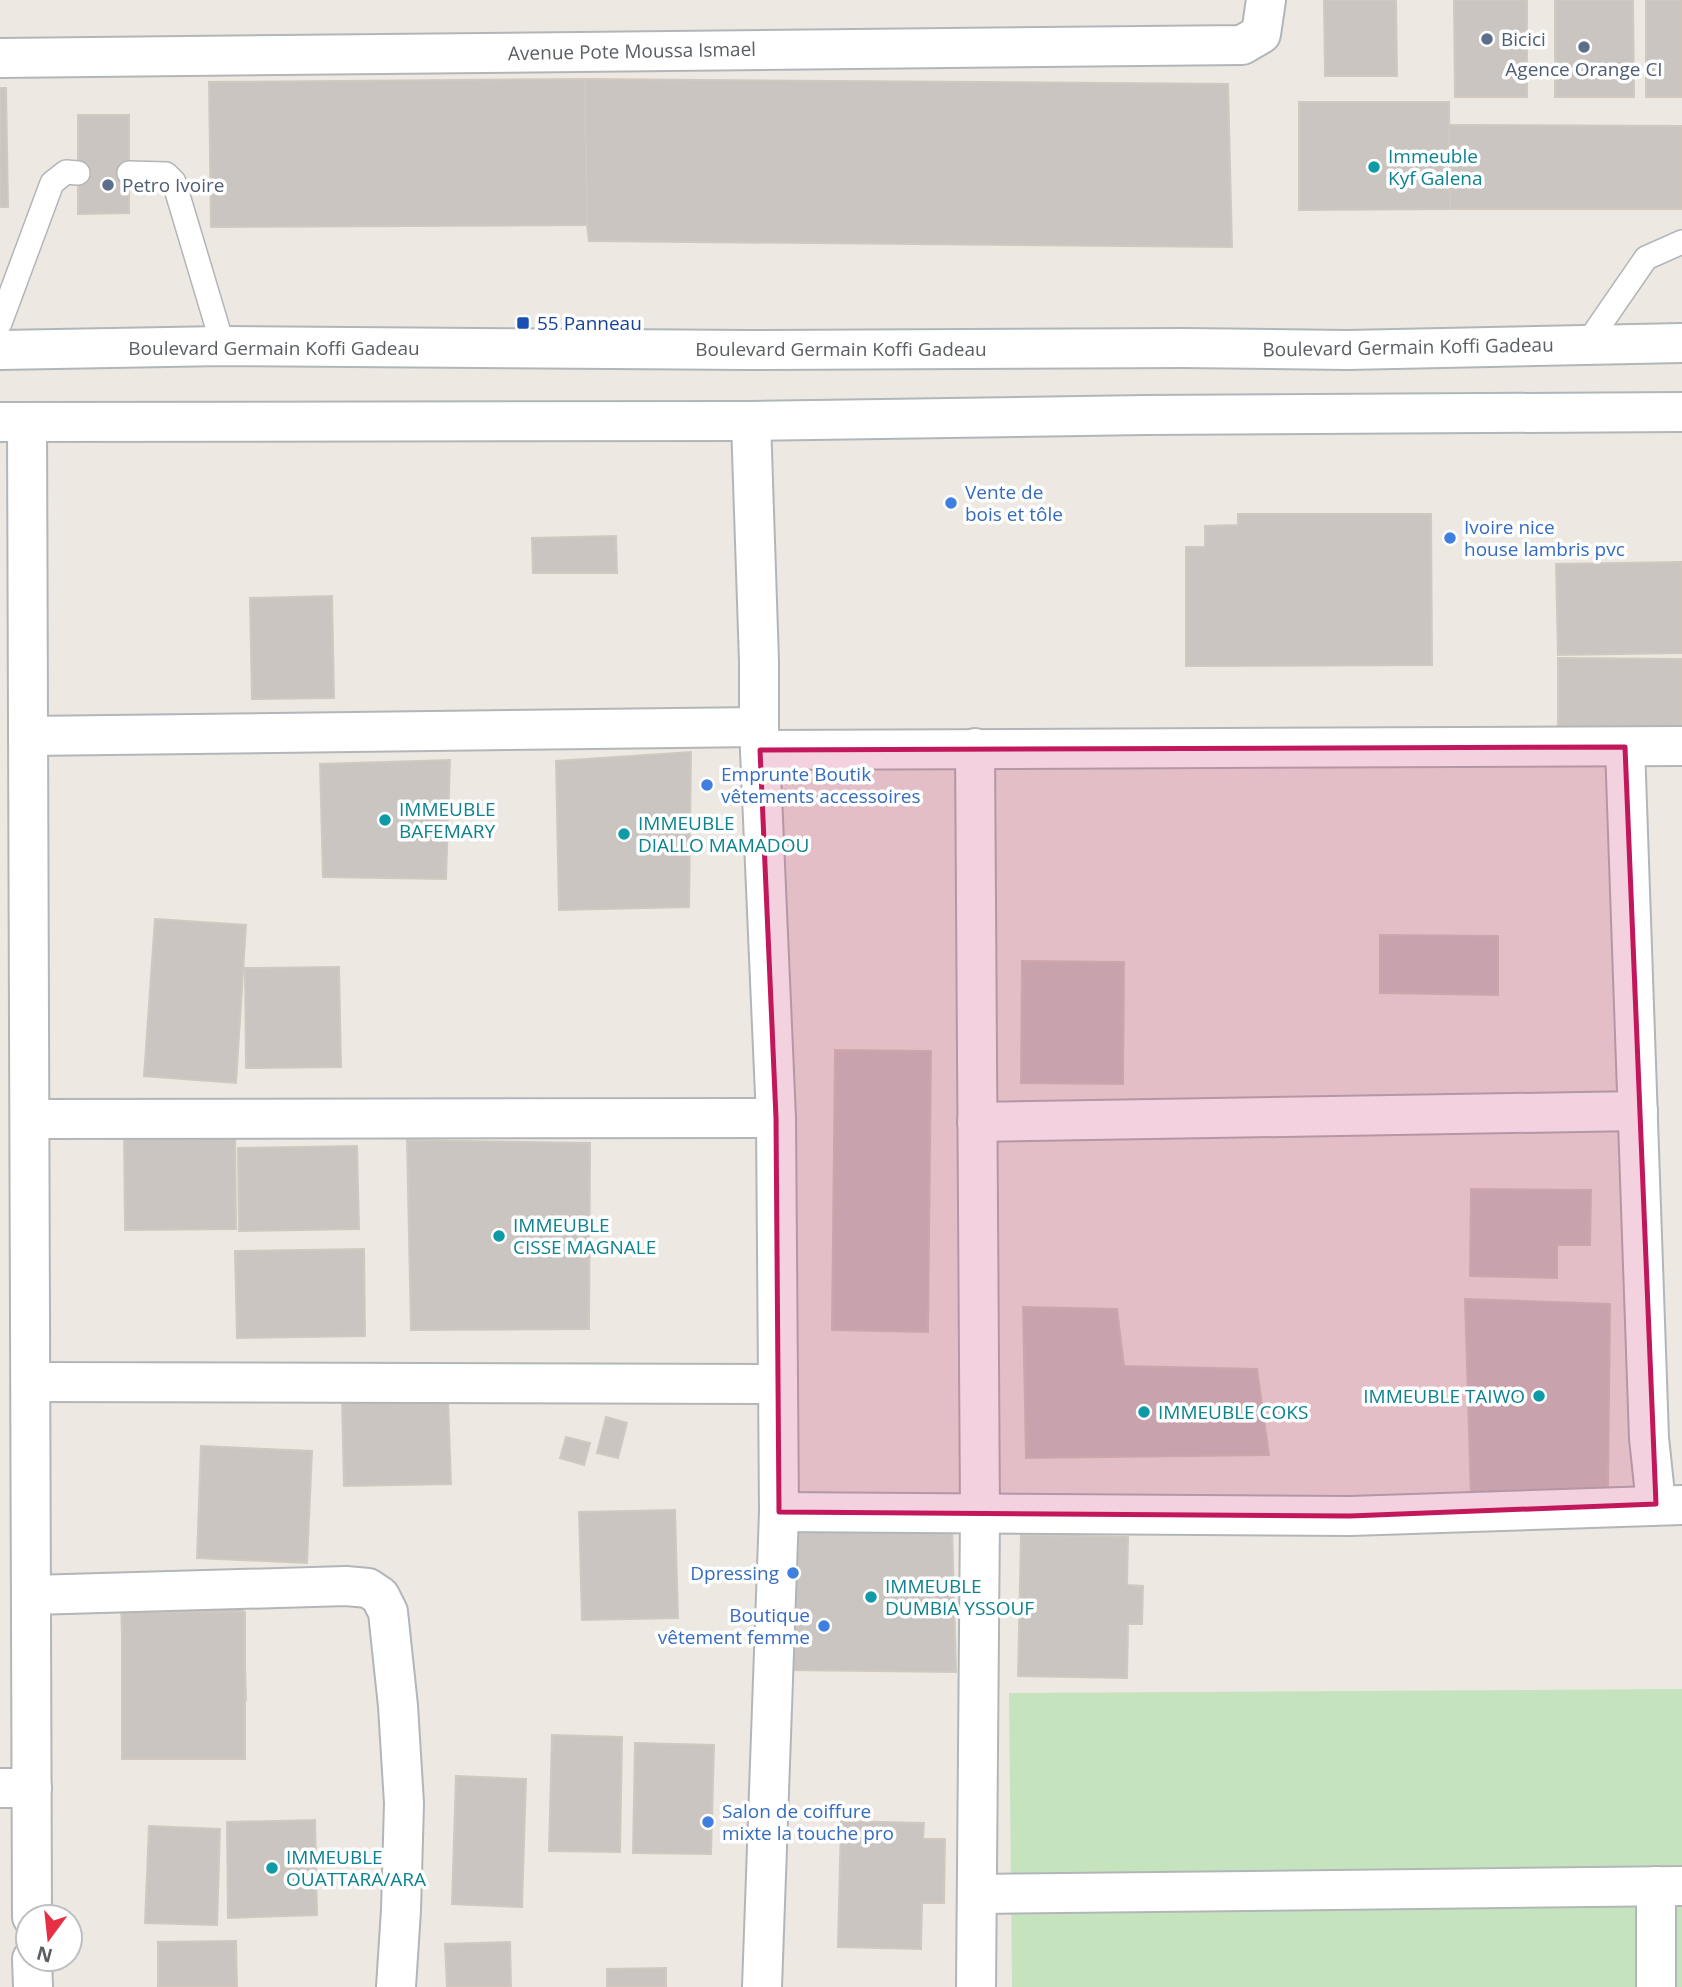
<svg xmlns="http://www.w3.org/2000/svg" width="1682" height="1987" viewBox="0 0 1682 1987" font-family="'Open Sans',sans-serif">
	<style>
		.green { fill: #c5e4be }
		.building { fill: #cac5c1; stroke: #d1c9c0; stroke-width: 2 }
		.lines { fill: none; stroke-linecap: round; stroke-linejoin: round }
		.lane-casing { stroke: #b2b6b9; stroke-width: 26 }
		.street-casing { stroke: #b2b6b9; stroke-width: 42 }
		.secondary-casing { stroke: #b1b6b9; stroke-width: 42 }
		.lane { stroke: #fff; stroke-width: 23 }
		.street { stroke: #fff; stroke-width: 38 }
		.secondary { stroke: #fff; stroke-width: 38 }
		.marked { fill: #c2185b; fill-opacity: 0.2; stroke: #c2185b; stroke-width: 5; stroke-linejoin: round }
		.service-dot { fill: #5c6f8a; stroke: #fff; stroke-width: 2.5 }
		.culture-dot { fill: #0f9aa8; stroke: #fff; stroke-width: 2.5 }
		.transit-dot { fill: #1a4fb4; stroke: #fff; stroke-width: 2.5 }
		.shop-dot { fill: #3f7fe0; stroke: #fff; stroke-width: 2.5 }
		.labels { text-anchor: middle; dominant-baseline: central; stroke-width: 7; stroke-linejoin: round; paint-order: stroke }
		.service-label { font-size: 19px; fill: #4e5e75; stroke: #fff; text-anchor: start }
		.street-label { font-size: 19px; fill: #5a5f62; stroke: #fff }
		.culture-label { font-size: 19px; fill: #0d838f; stroke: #fff; text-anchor: start }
		.transit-label { font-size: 19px; fill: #164399; stroke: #fff; text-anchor: start }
		.shop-label { font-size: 19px; fill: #366cbe; stroke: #fff; text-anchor: start }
	</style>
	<rect width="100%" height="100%" fill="#ede8e2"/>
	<path class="green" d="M1682,1689V1987H1012L1009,1693Z"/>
	<g class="building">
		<path d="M1324,0H1396L1397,76H1325Z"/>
		<path d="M1454,0H1527V97H1455Z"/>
		<path d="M1555,0H1633L1634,97H1555Z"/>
		<rect x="1646" y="0" width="36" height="97"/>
		<path d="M585,79L587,225L211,227L209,82Z"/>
		<path d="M585,79L1228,84L1232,247L589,241L587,225Z"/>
		<path d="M0,88H6L8,207H0Z"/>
		<path d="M1299,102H1449L1450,209L1299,210Z"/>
		<path d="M78,115H129V213L78,214Z"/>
		<path d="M1449,125L1682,126V209H1450Z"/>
		<path d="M1238,514H1431L1432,665L1186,666V547H1205V526L1238,525Z"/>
		<path d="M616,536L617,573H533L532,538Z"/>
		<path d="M1682,562V653L1558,655L1556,564Z"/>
		<path d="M332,596L334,698L252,699L250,598Z"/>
		<path d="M1558,658L1682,659V737L1558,736Z"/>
		<path d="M691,752L689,907L559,910L556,761Z"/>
		<path d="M450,760L446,879L323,877L320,764Z"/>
		<path d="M155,919L246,925L236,1083L144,1076Z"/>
		<path d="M1380,935L1498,936V995L1380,993Z"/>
		<path d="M1022,961L1124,962L1123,1084L1021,1083Z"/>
		<path d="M339,967L341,1067L246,1068L245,968Z"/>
		<path d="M835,1050L931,1051L928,1332L832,1330Z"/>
		<path d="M235,1131L236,1229L125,1230L124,1132Z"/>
		<path d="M407,1140L590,1143L589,1329L411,1330Z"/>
		<path d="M357,1146L359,1229L239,1231L238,1148Z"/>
		<path d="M1471,1189L1591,1190L1590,1245H1557V1278L1470,1276Z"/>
		<path d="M364,1249L365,1336L237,1338L235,1251Z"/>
		<path d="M1465,1299L1610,1304L1608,1487L1471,1498Z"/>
		<path d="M1023,1307L1117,1309L1124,1366L1257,1369L1269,1455L1026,1458Z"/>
		<path d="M448,1400L451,1484L344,1486L342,1401Z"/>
		<path d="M606,1417L627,1423L618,1458L597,1453Z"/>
		<path d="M566,1437L590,1443L584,1465L560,1458Z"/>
		<path d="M201,1446L312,1451L307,1563L197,1558Z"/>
		<path d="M675,1510L678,1618L582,1620L579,1512Z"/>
		<path d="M788,1518L952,1525L956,1672L788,1670Z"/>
		<path d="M1021,1535L1128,1537L1127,1585L1143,1586L1142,1624H1128L1127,1678L1018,1676Z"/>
		<path d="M243,1601L246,1700L124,1702L121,1603Z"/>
		<rect x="122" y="1612" width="123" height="147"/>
		<path d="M552,1735L622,1737L620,1852L549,1851Z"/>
		<path d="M635,1743L714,1745L711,1854L633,1853Z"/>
		<path d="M456,1776L526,1779L522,1907L452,1904Z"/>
		<path d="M315,1820L317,1915L228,1918L227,1822Z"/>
		<path d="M841,1821L924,1823L923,1839H945L944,1903H922L921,1949L838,1947Z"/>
		<path d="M149,1826L220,1829L217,1925L145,1923Z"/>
		<path d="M236,1941L237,1987H158V1942Z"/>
		<path d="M510,1942L511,1987H447L445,1944Z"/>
		<path d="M666,1968V1987H607V1969Z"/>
	</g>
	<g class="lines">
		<g class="lane-casing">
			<g id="lane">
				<path d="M129,173L166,174L174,182L223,346"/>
				<path d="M0,323L52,183L66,172L78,173"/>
				<path d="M1586,345L1646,258L1682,242"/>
			</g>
		</g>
		<g class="street-casing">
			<g id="street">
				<path d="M0,58L1242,45L1261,34L1266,0"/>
				<path d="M751,421L759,662V727L776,1118L779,1512L762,1987"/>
				<path d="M27,422L32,1917"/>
				<path d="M28,736L759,727"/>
				<path d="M1625,747L1649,1438L1656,1504"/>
				<path d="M975,748L980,1514L976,1987"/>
				<path d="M760,750L1682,746"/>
				<path d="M30,1119L776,1118"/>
				<path d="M977,1122L1638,1111"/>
				<path d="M31,1382L778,1384"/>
				<path d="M779,1512L1350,1516L1682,1505"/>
				<path d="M32,1595L346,1586L368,1588L380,1596L388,1612L398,1706L404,1803L401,1910L396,1987"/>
				<path d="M0,1788H32"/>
				<path d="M977,1894L1682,1886"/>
				<path d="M32,1959L33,1987"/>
				<path d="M1656,1987V1886"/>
			</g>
		</g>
		<g class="secondary-casing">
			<g id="secondary">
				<path d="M0,350L223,346L749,350L1183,348L1347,350L1682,343"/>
				<path d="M0,422L751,421L1146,415L1682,412"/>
			</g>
		</g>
		<use href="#lane" class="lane"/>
		<use href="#street" class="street"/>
		<use href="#secondary" class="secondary"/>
	</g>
	<path class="marked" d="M1625,747L1656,1504L1350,1516L779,1512L776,1118L760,750Z"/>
	<g class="service-dot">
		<circle cx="1487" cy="39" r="7"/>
		<circle cx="1584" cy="47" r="7"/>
		<circle cx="108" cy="185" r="7"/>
	</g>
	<g class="culture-dot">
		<circle cx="1374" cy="167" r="7"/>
		<circle cx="385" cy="820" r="7"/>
		<circle cx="624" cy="834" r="7"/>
		<circle cx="499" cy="1236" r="7"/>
		<circle cx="1539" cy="1396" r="7"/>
		<circle cx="1144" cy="1412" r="7"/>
		<circle cx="871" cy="1597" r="7"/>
		<circle cx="272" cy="1868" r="7"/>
	</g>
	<rect class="transit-dot" x="516" y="316" width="14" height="14" rx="3.5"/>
	<g class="shop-dot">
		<circle cx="951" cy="503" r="7"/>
		<circle cx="1450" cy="538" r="7"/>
		<circle cx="707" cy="785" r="7"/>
		<circle cx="793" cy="1573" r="7"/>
		<circle cx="824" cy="1626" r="7"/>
		<circle cx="708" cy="1822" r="7"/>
	</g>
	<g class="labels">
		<g class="service-label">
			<text x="1501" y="39">Bicici</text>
			<text x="1584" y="69" text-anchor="middle">Agence Orange CI</text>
			<text x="122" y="185">Petro Ivoire</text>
		</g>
		<g class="street-label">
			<text transform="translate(632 51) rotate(-1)">Avenue Pote Moussa Ismael</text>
			<text transform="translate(1408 347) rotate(-1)">Boulevard Germain Koffi Gadeau</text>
			<text x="274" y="348">Boulevard Germain Koffi Gadeau</text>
			<text x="841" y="349">Boulevard Germain Koffi Gadeau</text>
		</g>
		<g class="culture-label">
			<text x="1388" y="156">Immeuble<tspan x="1388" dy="22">Kyf Galena</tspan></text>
			<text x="399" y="809">IMMEUBLE<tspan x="399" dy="22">BAFEMARY</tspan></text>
			<text x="638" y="823">IMMEUBLE<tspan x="638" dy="22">DIALLO MAMADOU</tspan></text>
			<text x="513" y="1225">IMMEUBLE<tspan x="513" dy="22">CISSE MAGNALE</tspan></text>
			<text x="1525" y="1396" text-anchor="end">IMMEUBLE TAIWO</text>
			<text x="1158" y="1412">IMMEUBLE COKS</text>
			<text x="885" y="1586">IMMEUBLE<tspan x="885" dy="22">DUMBIA YSSOUF</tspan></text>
			<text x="286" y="1857">IMMEUBLE<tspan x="286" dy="22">OUATTARA/ARA</tspan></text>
		</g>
		<g class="transit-label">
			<text x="537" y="323">55 Panneau</text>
		</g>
		<g class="shop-label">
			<text x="965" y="492">Vente de<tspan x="965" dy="22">bois et tôle</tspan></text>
			<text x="1464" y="527">Ivoire nice<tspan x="1464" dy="22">house lambris pvc</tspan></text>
			<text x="721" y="774">Emprunte Boutik<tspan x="721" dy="22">vêtements accessoires</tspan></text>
			<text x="779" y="1573" text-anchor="end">Dpressing</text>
			<text x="810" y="1615" text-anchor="end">Boutique<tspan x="810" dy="22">vêtement femme</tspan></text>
			<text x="722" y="1811">Salon de coiffure<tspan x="722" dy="22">mixte la touche pro</tspan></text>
		</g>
	</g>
	<g transform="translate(49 1938) rotate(195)"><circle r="33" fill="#ffffff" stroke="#bdbfc0" stroke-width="2"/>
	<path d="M0-5L12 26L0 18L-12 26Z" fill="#e43042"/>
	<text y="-10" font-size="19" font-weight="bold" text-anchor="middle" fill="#5a5f62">N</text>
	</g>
</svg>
